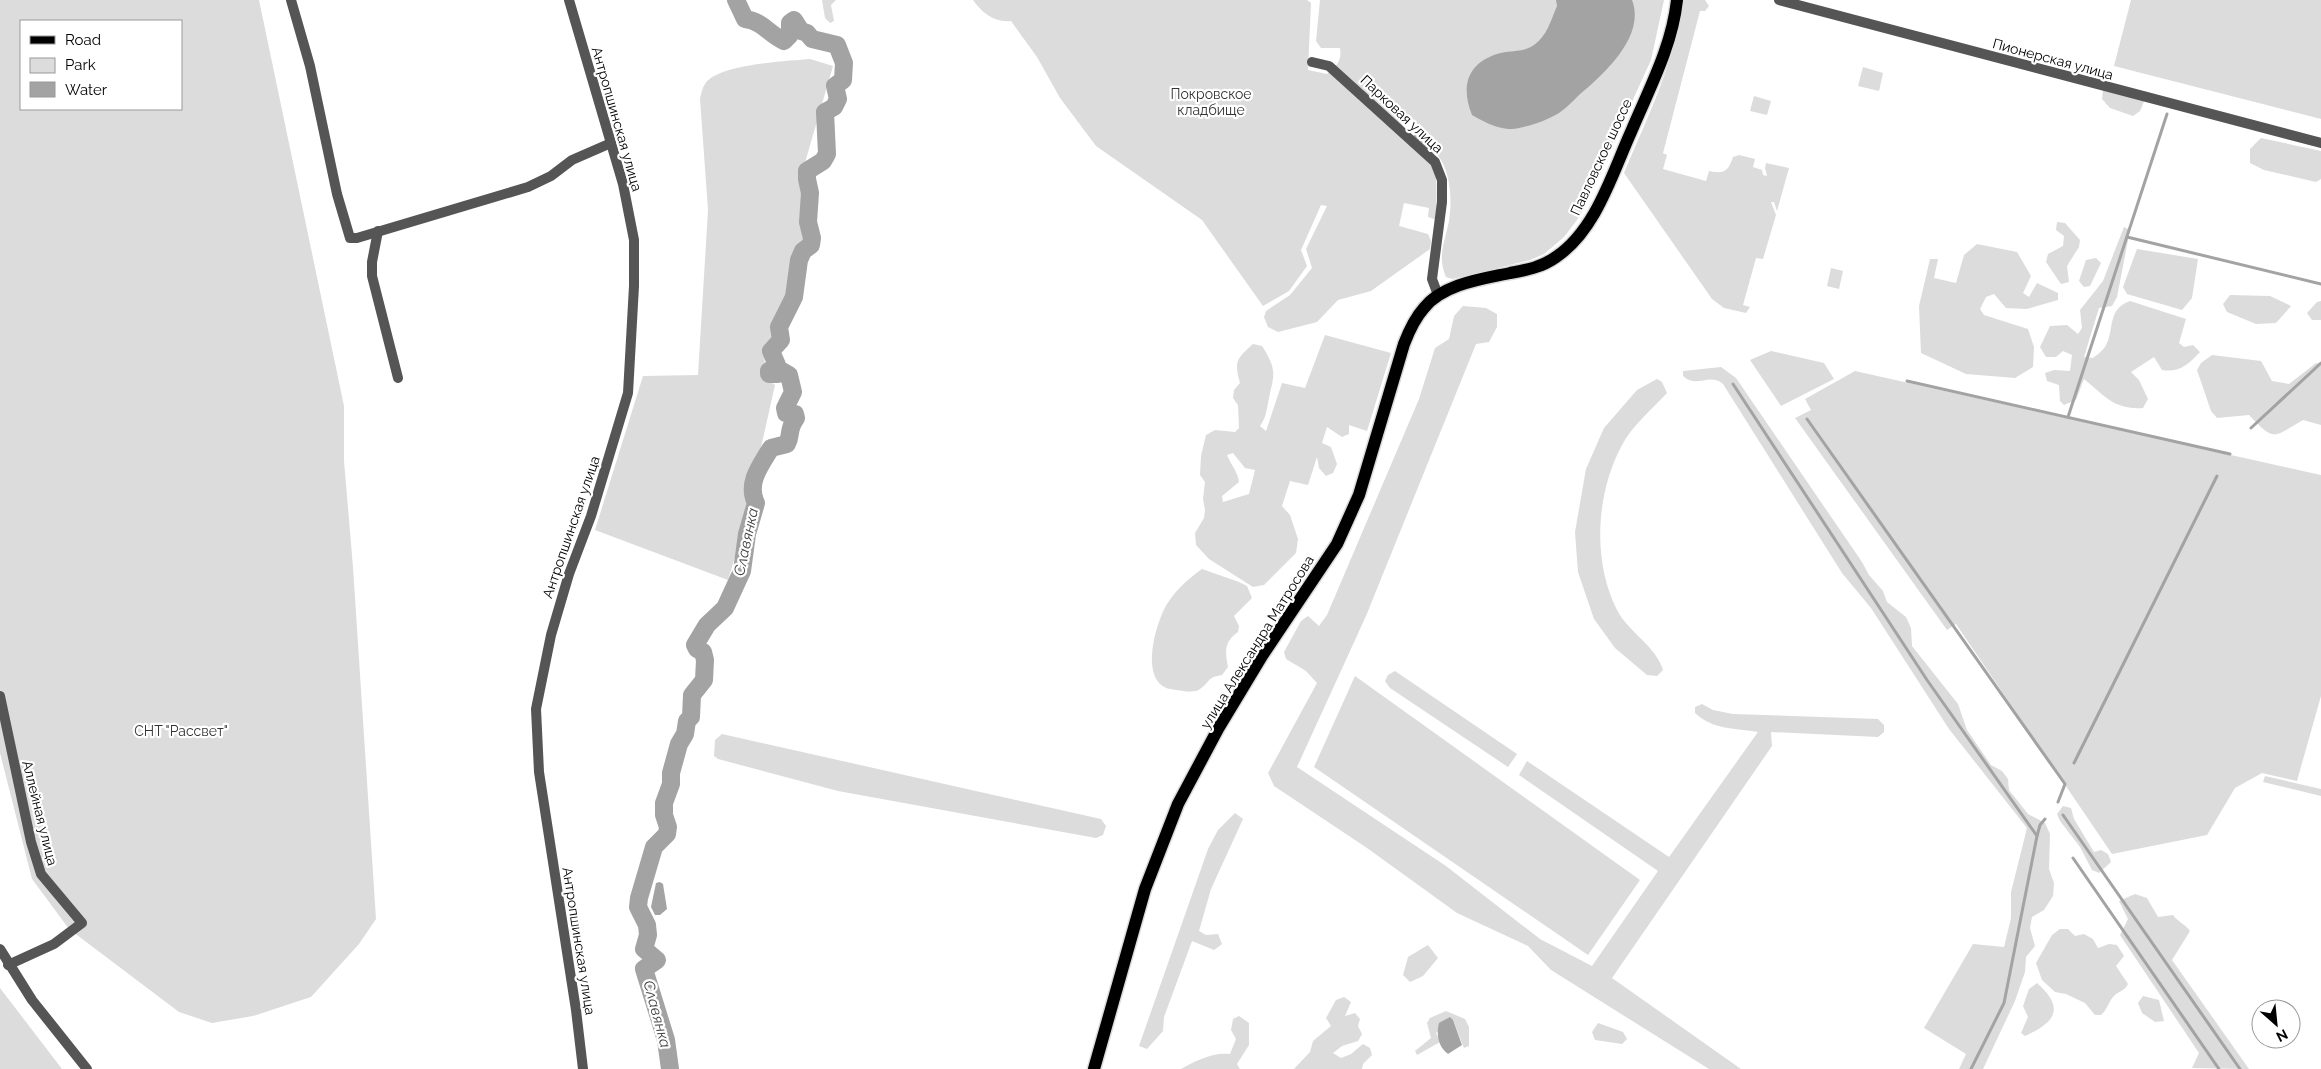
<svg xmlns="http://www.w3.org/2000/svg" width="2321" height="1069" viewBox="0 0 2321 1069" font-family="Raleway,sans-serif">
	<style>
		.green { fill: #dcdcdc; fill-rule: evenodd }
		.water { fill: #a3a3a3 }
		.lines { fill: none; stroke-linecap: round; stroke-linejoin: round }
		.stream { stroke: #a3a3a3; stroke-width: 3 }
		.river { stroke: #a3a3a3; stroke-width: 18 }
		.major-casing { stroke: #dbdbdb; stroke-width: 15 }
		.minor { stroke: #555; stroke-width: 10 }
		.major { stroke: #000; stroke-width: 12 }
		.labels { text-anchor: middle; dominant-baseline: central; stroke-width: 4.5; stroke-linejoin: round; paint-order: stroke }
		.street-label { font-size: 14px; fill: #000; stroke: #fff }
		.park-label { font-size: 14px; fill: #333; stroke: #fff }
		.water-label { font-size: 15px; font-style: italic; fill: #444; stroke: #fff }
	</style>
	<rect width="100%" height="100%" fill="#fff"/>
	<g class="green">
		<path d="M0,0H259L344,406V461L353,567L376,919L359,944L311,997L253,1016L212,1023L179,1012L69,929L32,879L0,753ZM21,21H181V109H21Z"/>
		<path d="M822,0H836L831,5L834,21L830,23L825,18Z"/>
		<path d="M973,0H1307L1311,3L1308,70L1327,74C1337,65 1342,61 1340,48H1321L1316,41L1320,0H1664L1651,60L1580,216L1564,237L1544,254L1530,260L1452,279L1446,277C1437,257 1445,241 1449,221C1452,202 1451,177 1441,160C1436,151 1425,142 1418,135L1421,131L1414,120L1404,117L1401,122L1404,129L1436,169L1437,220L1428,217L1429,208L1404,203L1399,226L1428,234L1431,241L1430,249L1371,291L1338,300L1317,322L1278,332L1268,327L1264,317L1266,311L1290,295L1312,268L1306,249L1327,206L1321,205L1301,250L1307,266L1289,291L1263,306L1202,220L1096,146L1060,98L1037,57L1011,21C995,23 982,13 973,0Z"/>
		<path d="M1684,0H1705L1709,6L1705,11H1700L1663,153L1667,155L1663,169L1706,181L1709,171C1724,174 1728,172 1733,157L1739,155L1755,159L1753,167L1762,170L1763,175L1767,176L1765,168L1766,163L1789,168L1777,211L1774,202H1771L1776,215L1763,259L1756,258L1743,305L1750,307L1746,313L1724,308L1712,299L1624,173C1648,116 1675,61 1684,0Z"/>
		<path d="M2131,0H2321V119L2114,66Z"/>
		<path d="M810,59L833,66L804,166L802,211L806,239L793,262L792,284L778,334L765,348L764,377L775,385L741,537L728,580L595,530L643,376L698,375L708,210L700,99C701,94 702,88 705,84C717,64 788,61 810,59Z"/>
		<path d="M1863,67L1883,73L1879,91L1858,86Z"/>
		<path d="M2103,90L2145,99L2140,111L2133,116L2110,108L2102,99Z"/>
		<path d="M1754,96L1771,101L1767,115L1750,111Z"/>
		<path d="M2261,138L2321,151V179L2316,182L2264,170L2250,163V149Z"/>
		<path d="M2057,222L2065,223L2080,240L2079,247L2067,266L2069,282L2061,284L2046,262L2048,254L2063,246L2064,236L2056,230Z"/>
		<path d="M2124,227L2130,230L2117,297L2112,306L2099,308L2084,357L2093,358C2097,355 2102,351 2105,347C2115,332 2106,309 2130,301L2186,319L2179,343L2184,347L2193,345L2200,352C2189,364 2179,373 2162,370L2154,357L2131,372L2139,380L2148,399L2143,408C2114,410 2105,396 2084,379L2076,400L2064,405L2060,401L2059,385L2047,381L2045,373L2054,370L2070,371L2072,355L2063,351L2056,357H2046L2040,347L2050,326L2067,325L2078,334L2082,328L2080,310L2103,281Z"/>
		<path d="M1977,244L2017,252L2031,276L2023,293L2029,297L2037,283L2058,293V300L2027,309L2006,308L1994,294L1986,297L1980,309L1984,315L2028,329L2034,347L2033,367L2015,378L1966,374L1921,353L1919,306L1930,259H1938L1934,278L1956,283L1964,255Z"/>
		<path d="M2137,249L2198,259L2192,298L2182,310L2127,294L2123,287Z"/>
		<path d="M2096,258L2101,263L2090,286L2084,287L2079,281L2086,260Z"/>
		<path d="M1831,268L1843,271L1839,289L1827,286Z"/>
		<path d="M2230,295L2270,296L2291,306L2276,323L2256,324L2227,312L2223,304Z"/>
		<path d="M2321,301V320H2312L2307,313L2317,302Z"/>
		<path d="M1463,306L1486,308L1497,314V327L1489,342L1476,344L1366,616L1297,767L1446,866L1540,939L1592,966L1658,871L1519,775L1527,761L1669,857L1758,732C1735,728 1713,730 1695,713V707L1702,704L1713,710L1733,714L1878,719L1884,725V732L1878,737L1771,732L1772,746L1612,978L1741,1069H1709L1551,970L1528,946L1457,913L1367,848L1274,786L1268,773L1317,683L1306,671L1286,659L1284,652L1301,621L1308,616L1319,626L1327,615L1419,399L1435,348L1449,339L1454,316Z"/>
		<path d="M1325,335L1391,353L1367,431L1349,425V434L1342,437L1327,427L1322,443L1331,447L1337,464L1333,473L1326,476L1319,468L1317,457L1308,485L1290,481L1282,506L1290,515L1298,539L1296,553L1264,585L1253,587L1209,559L1196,545L1195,533L1204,518L1205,510L1203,499L1205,482L1200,475L1201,456L1206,435L1215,430L1235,432L1239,428L1238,405L1233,398L1234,390L1240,383C1234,362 1236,359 1253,344L1262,346C1279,372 1273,376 1268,403C1266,413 1266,417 1260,426L1266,431L1282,383L1305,388ZM1233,453L1245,468L1255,470L1249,494L1223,502L1222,496L1239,482C1238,472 1231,465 1227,455Z"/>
		<path d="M1771,351L1824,363L1834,379L1781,406L1750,360Z"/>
		<path d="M2212,355L2261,361L2272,381L2289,384L2316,363L2321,364V425L2303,420C2272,438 2275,442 2249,415L2217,418L2211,411L2197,370L2201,363Z"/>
		<path d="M1721,367L1736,378L1862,562L1869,575L1883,591L1887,602L1906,617L1911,628L1912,646L1958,704L1967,730L1991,765L2002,771L2008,779L2009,790L2028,814L2045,823L2050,834L2049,869L2054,883L2053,896L2044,910L2032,917L2030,928L2035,946L2026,957L2025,972L2015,1001L1983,1069H1959L1966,1054L1924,1028L1973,944L2004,947L2011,918V892L2027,828L1949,729L1871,608L1842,573L1723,384C1710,372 1696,389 1683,376V371Z"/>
		<path d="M1855,371L2321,475V696L2297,781L2262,773L2235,788L2207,835L2112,854L1956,624L1947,630L1795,418L1811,410L1805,399Z"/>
		<path d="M1657,379L1662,382L1667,393C1652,409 1632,426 1622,445C1596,493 1592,561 1617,610C1629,633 1655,645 1663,670L1657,676L1647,675L1615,648L1594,619L1578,572L1575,532L1586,469L1604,428L1637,390Z"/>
		<path d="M1202,569L1239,582L1247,586L1252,598L1234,616L1239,626L1238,632C1224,642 1225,651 1228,667L1222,675C1207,677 1210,682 1200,689C1194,694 1178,690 1170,689C1139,682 1155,624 1167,604C1175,591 1189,578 1202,569Z"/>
		<path d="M1395,671L1517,754L1508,767L1390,688L1385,681L1388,675Z"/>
		<path d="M1355,676L1640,880L1588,955L1314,767Z"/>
		<path d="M722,734L1101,819L1106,826L1103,835L1096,838L838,791L718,759L714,756L715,740Z"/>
		<path d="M2265,776L2321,789V796L2263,782Z"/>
		<path d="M2063,806L2071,808L2074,819L2094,852L2101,850L2108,854L2111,862L2099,873L2092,870L2080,847L2060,821L2057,814Z"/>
		<path d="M1235,813L1243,819L1211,889L1199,931L1206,935L1218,934L1222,944L1214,950L1192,941L1164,1017L1163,1031L1147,1049L1139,1046L1208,849L1218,830Z"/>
		<path d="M2135,894L2147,898L2158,917L2173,915C2178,922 2185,924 2190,931L2172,960L2249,1069L2192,1068L2199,1053L2120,935L2128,919L2119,901Z"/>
		<path d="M2060,929H2068L2075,936L2084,934L2093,939L2098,948L2109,944L2117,945L2124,956L2116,966L2128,984C2124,992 2118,991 2113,997C2108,1003 2107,1010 2101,1015H2095L2085,1003L2066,994L2055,992L2042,980L2036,963L2052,935Z"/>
		<path d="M1428,945L1438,958L1423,976L1410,982L1403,975L1408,957Z"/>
		<path d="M2037,983C2065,1008 2056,1022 2025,1036L2021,1033L2028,1017L2023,1006L2029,989Z"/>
		<path d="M0,988L62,1069H0Z"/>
		<path d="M2143,996L2159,1000L2164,1021L2155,1022L2142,1013L2138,1003Z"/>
		<path d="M1344,997L1351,1002L1345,1016L1355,1013L1360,1019L1358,1026L1362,1034L1358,1041L1342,1046L1333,1053L1341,1058L1351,1054L1363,1044L1370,1048L1372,1055L1363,1064L1362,1069H1294L1310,1052L1313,1041L1331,1026L1326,1018L1336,1000Z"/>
		<path d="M1446,1011L1465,1019L1469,1027V1046L1464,1048L1453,1020L1436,1033L1440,1042L1417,1055L1415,1051L1431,1038L1427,1023L1430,1018Z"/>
		<path d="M1239,1016L1249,1023V1045L1237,1064L1240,1069H1181C1195,1061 1213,1052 1230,1054L1236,1039L1231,1030L1233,1019Z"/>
		<path d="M1598,1023L1623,1032L1627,1039L1622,1044L1595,1040L1592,1032Z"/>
	</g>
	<g class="water">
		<path d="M1556,0H1632C1646,36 1604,74 1579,95C1573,101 1566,108 1559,113C1546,121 1523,129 1508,129C1496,128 1482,121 1472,115C1461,88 1466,64 1497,54C1510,50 1523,53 1534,45C1547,36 1551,20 1557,6Z"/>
		<path d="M660,882L663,884L667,909L660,915H655L651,907L656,883Z"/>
		<path d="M1450,1017L1453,1020L1462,1045L1448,1054C1438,1047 1436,1034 1439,1023Z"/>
	</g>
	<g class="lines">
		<g class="stream">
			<path d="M1415,136L1432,153"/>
			<path d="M2127,237L2321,284"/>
			<path d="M1907,381L2230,454"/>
			<path d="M1733,384L1927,680L2037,836"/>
			<path d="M2068,417L2167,114"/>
			<path d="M1807,419L2065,784L2058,802"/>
			<path d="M2251,428L2321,363"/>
			<path d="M2074,763L2217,476"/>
			<path d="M2063,815L2240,1069"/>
			<path d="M2073,858L2219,1069"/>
			<path d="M1971,1069L2004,1003L2037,836L2040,825L2045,819"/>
		</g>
		<path class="river" d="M670,1069L666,1040L644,969L657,960L644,949L648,935L647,925L638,907L639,898L654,847L667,834L668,827L664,815V803L671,784V773L679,744L685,734L687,721L691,717L692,695L704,680L705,660L703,652L697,649L695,645L707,625L725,608L742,571L747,534L756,503C746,483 761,465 771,448L787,444C792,435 787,430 796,418L795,414L786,413L785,408L793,392L789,375L782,371L778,374H769V371L777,365L771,351L781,340L779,327L794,297L799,260L803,251L811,245L812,238L808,222L810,193L807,179V171L823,161L827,154L825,112L834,107L838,99L835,86L843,80L844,63L837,45L812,39L807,33L801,31L794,20L790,23V35L784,41C769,34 762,21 745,19L736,0"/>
		<g class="major-casing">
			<path id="major" d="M1094,1069L1145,889L1178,804L1218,729L1262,656L1337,544L1359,495L1404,344C1409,331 1415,318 1424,308C1443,284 1482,279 1510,273C1527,270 1542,267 1556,257C1596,230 1612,174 1631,132C1649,89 1672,47 1677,0"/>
		</g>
		<g class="minor">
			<path d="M291,0L310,66L337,194L350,238H357L528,187L551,176L572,160L611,143"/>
			<path d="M569,0L623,184L634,240V286L628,393L591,516L569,574L551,635L536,709L539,772L576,1010L583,1069"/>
			<path d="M1779,0L2321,143"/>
			<path d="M1312,62L1329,66L1435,162L1442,180V202L1432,279L1438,295"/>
			<path d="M378,231L372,262V276L398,378"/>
			<path d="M0,696L31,842L41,874L82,923L54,944L8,965"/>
			<path d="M0,949L32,1000L87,1069"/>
		</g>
		<use href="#major" class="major"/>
	</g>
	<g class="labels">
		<g class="street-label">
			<text transform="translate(2053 59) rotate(15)">Пионерская улица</text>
			<text transform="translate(1402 114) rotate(43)">Парковая улица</text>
			<text transform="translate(617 119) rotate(74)">Антропшинская улица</text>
			<text transform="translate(1601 157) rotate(-65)">Павловское шоссе</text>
			<text transform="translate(571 527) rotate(-71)">Антропшинская улица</text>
			<text transform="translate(1257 642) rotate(-58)">улица Александра Матросова</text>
			<text transform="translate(40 813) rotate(76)">Аллейная улица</text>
			<text transform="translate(579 941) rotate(81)">Антропшинская улица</text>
		</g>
		<g class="park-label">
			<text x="1211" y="94">Покровское<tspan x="1211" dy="16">кладбище</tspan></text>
			<text x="181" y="731">СНТ "Рассвет"</text>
		</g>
		<g class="water-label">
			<text transform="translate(746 542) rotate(-78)">Славянка</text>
			<text transform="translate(657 1014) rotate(75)">Славянка</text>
		</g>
	</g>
	<rect x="20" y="20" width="162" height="90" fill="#ffffff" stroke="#999999"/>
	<rect x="30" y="36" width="25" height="8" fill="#000000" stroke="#999999"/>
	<text x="65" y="45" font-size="15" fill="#000000">Road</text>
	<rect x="30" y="58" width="25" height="15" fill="#dcdcdc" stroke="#999999"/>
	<text x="65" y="70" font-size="15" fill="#000000">Park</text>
	<rect x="30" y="82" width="25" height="15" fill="#a3a3a3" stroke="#999999"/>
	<text x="65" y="95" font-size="15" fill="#000000">Water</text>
	<g transform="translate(2276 1024) rotate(153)"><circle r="24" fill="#ffffff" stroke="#999999"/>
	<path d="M0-4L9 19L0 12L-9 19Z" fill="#000000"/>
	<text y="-8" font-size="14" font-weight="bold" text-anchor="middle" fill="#000000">N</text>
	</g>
</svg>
